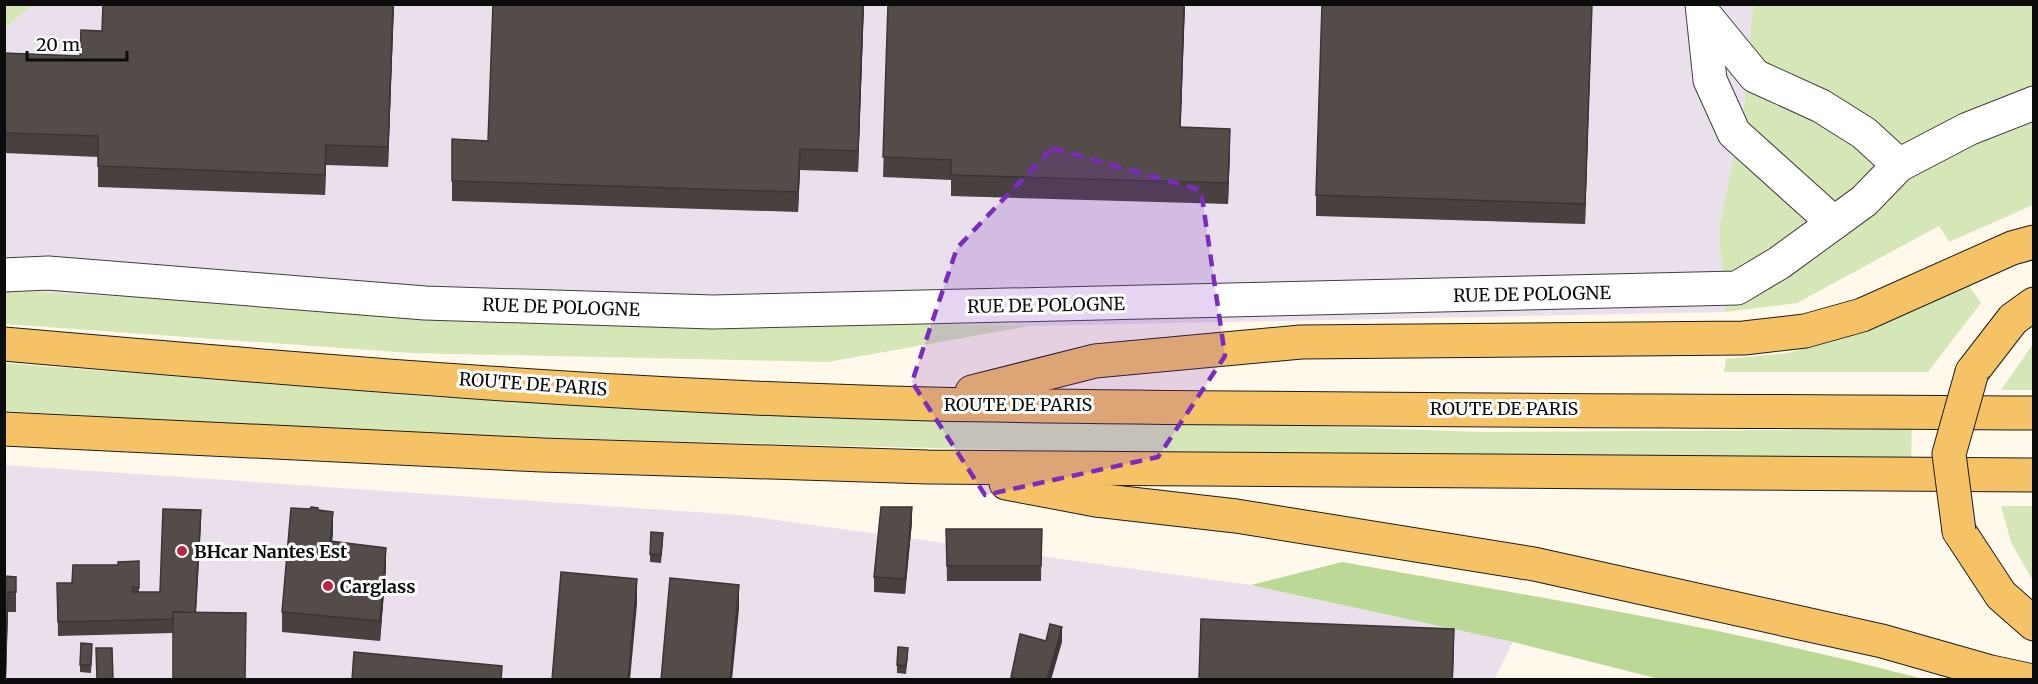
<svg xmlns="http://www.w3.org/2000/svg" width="2038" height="684" viewBox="0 0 2038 684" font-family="Merriweather,serif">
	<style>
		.industrial { fill: #e9e0eb }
		.green { fill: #d5e7b7 }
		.forest { fill: #bbd896 }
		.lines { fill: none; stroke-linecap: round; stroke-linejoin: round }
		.minor-casing { stroke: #3f3f3f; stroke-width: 35 }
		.major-casing { stroke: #1d1d1d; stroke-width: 35 }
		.minor { stroke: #fff; stroke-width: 33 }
		.major { stroke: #f5c365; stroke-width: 33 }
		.major-bridge-casing { stroke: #1d1d1d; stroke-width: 35; stroke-linecap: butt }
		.major-bridge { stroke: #f5c365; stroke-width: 33 }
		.wall { fill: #48413f }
		.shaded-wall { fill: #3b3533 }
		.building { fill: #544c49; stroke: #3b3533; stroke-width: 1.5 }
		.marked { fill: #7b2cbf; fill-opacity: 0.2; stroke: #7b2cbf; stroke-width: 4.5; stroke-dasharray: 12 8; stroke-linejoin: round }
		.poi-dot { fill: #b8283e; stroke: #fff; stroke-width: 2 }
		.labels { text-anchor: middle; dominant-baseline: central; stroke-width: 6; stroke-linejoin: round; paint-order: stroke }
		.street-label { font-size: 18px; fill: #0c0c0c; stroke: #fff }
		.poi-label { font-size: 18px; font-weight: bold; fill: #0c0c0c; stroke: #fff; text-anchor: start }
	</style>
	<rect width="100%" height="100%" fill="#fff9ec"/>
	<g class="industrial">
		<path d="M33,5H1753L1744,106L1719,228L1725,312L1029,326L449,315L5,290V28Z"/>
		<path d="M4,465L740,515L1251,585L1513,642L1494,680L5,679Z"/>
	</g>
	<g class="green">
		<path d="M5,4H33V5L5,28Z"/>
		<path d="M1753,5H2033V205L1949,242L1939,226L1797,303L1725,312L1719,228L1744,106Z"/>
		<path d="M1965,280L1981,303L1928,372H1724L1726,359L1788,353L1865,330Z"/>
		<path d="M4,290L449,315L1029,326L828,362L411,353L5,324Z"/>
		<path d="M2033,344V390H2001Z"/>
		<path d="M4,363L433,397L677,411L1091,418L1480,432L1912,429L1911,464C1451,457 991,452 531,437C355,431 180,420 5,411Z"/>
		<path d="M2001,506H2033V581L2011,542Z"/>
	</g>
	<path class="forest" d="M1342,562C1536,597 1732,628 1923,679H1659L1513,642L1251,585Z"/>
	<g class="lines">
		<g class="minor-casing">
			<g id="minor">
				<path d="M1702,4L1710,80L1734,133L1834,223"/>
				<path d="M1704,14L1755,76L1821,106L1864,133L1899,165"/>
				<path d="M4,275L48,273L425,303L713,312L1737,288L1779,263L1864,201L1899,165L1968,129L2034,103"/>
			</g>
		</g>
		<g class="major-casing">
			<g id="major">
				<path d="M4,344C312,371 623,397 931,404C1298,411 1666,410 2034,413"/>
				<path d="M1972,372L2013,319L2034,304"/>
				<path d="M972,392L1095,361L1301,342L1744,338L1805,331L1862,315L2012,248L2034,242"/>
				<path d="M4,429L542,455L928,467L2034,475"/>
				<path d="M1006,483L1096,500L1236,516L1534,564L1882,641L1991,672L2028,680"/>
				<path d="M1959,531L2001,595L2034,624"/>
			</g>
		</g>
		<use href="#minor" class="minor"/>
		<use href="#major" class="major"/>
		<g class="major-bridge-casing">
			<path id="major-bridge" d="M1959,531L1949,454L1972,372"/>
		</g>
		<use href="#major-bridge" class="major-bridge"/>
	</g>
	<g class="wall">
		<path d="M394,4L388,167L326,165L325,195L98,187V157L4,153V53L80,56L102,31Z"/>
		<path d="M864,4L858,172L800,170L798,212L452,201V139L488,141Z"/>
		<path d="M888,4H1185L1180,127L1230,149L1228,204L951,196V180L883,177Z"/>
		<path d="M1592,4L1585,224L1316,216V195Z"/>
		<path d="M318,510L333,532L332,542L386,568L380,641L282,632V612Z"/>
		<path d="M912,522L905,594L874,592V577Z"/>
		<path d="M201,525L173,633L58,636L57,583H72L118,565L139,561V592H160Z"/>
		<path d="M946,529H1042L1041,581H947Z"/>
		<path d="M663,541L661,563L650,562V554Z"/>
		<path d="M4,576L16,577V612H8L6,680H4Z"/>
		<path d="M92,652L91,673L80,672V665Z"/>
		<path d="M908,656L906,674L897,673V665Z"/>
	</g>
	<g class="shaded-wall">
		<path d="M393,4H394L388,167V147Z"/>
		<path d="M863,4H864L858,172V151Z"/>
		<path d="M1184,4H1185L1180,148V127Z"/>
		<path d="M1592,4L1585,224V204Z"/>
		<path d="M1230,129V149L1228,204V183Z"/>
		<path d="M326,145V165L325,195V175Z"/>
		<path d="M800,149V170L798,212V192Z"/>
		<path d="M912,507V522L905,594V579Z"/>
		<path d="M201,510V525L195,633V618Z"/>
		<path d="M333,512V532L330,562V541Z"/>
		<path d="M386,548V568L380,641V621Z"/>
		<path d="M637,579V604L630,680H628Z"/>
		<path d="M739,585V609L732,680H730Z"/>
		<path d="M8,592L6,680H5Z"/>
		<path d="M1062,627V642L1051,680H1047Z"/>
		<path d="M1454,629V653L1453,680H1452Z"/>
	</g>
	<g class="building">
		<path d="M103,4H393L388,147L326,145L325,175L98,166V136L4,133V53L80,56L81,30L102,31Z"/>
		<path d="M493,4H863L858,151L800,149L798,192L452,181V139L488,141Z"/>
		<path d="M888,4H1184L1180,127L1230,129L1228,183L951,175V160L883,157Z"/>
		<path d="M1322,4H1592L1585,204L1316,195Z"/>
		<path d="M311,507L318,508V510L333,512L330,541L386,548L380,621L282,612L291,508L310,509Z"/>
		<path d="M881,507H912L905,579L874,577Z"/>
		<path d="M163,509L201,510L195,613L173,612V619L58,622L57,583H72L73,565H118V562L139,561V588L132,587L133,592H160Z"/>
		<path d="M946,529H1042L1041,566H947Z"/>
		<path d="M651,532L663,533L661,555L650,554Z"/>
		<path d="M561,572L637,579L628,680H552Z"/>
		<path d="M4,576L16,577V592H8L5,680Z"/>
		<path d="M670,578L739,585L730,680H661Z"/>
		<path d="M173,612L246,613L245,680H173Z"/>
		<path d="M1201,619L1454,629L1452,680H1199Z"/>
		<path d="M1050,624L1062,627L1047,680H1020L1011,677L1020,634L1046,641Z"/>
		<path d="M81,643L92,644L91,665H80Z"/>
		<path d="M898,647L908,648L906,666L897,665Z"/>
		<path d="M96,648H112L113,680H97Z"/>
		<path d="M354,652L502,666L501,680H352Z"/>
	</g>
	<path class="marked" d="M1052,148L1201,190L1225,356L1158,457L985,495L912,382L957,248Z"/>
	<g class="poi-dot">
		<circle cx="182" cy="551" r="6"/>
		<circle cx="328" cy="586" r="6"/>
	</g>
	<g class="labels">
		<g class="street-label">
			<text transform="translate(1532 294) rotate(-1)">RUE DE POLOGNE</text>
			<text transform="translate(1046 305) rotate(-1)">RUE DE POLOGNE</text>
			<text transform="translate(561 307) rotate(2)">RUE DE POLOGNE</text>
			<text transform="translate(533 384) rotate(4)">ROUTE DE PARIS</text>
			<text x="1018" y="404">ROUTE DE PARIS</text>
			<text x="1504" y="408">ROUTE DE PARIS</text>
		</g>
		<g class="poi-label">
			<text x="194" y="551">BHcar Nantes Est</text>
			<text x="340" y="586">Carglass</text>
		</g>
	</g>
	<rect width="2038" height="684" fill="none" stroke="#0c0c0c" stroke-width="12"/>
	<path d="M27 51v9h100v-9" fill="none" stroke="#0c0c0c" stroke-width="3"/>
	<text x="36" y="51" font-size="18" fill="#0c0c0c" stroke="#ffffff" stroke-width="4.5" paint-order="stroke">20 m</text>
</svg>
